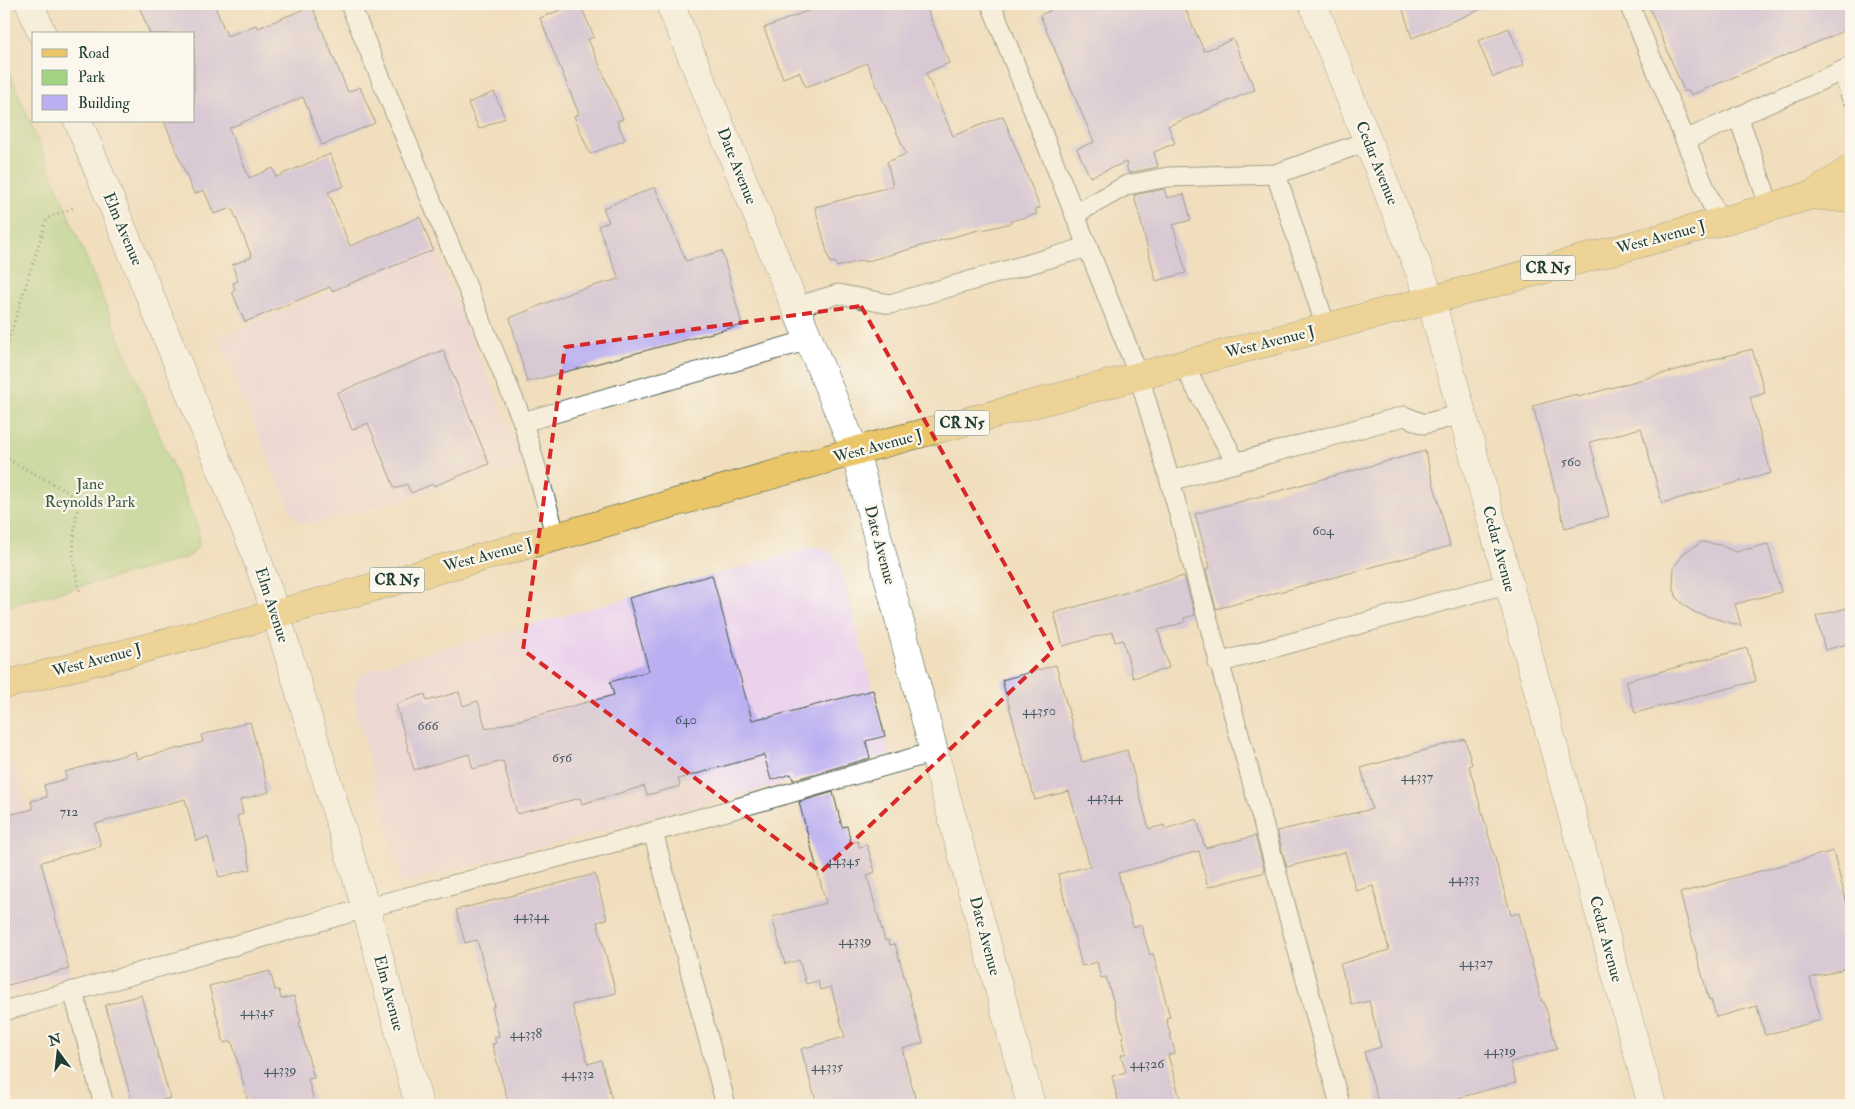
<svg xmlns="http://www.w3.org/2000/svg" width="1855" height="1109" viewBox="0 0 1855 1109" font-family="'IM FELL Double Pica',serif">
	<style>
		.built { fill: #ead1ec }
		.green { fill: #a2d483; stroke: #60885c }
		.building { fill: #bbaff1 }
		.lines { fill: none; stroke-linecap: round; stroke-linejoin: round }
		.lane-casing { stroke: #3e5549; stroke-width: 21 }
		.street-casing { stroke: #3e5549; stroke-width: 29 }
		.primary-casing { stroke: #3e5549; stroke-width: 29 }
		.path { stroke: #3e5549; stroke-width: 3; stroke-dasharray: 1 4; stroke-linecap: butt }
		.lane { stroke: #fff; stroke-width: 19 }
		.street { stroke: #fff; stroke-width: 28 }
		.primary { stroke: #eac669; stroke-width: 28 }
		.marked { fill: none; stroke: #d62828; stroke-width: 4; stroke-dasharray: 10 6; stroke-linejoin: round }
		.labels { text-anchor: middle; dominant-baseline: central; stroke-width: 4.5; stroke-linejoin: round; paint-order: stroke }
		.number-label { font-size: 14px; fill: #465a63 }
		.shield { fill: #fbf7ec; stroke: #61756b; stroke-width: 1 }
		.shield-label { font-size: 15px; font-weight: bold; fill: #1f3d34 }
		.street-label { font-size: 16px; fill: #1f3d34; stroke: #fbf7ec }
		.park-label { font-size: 16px; fill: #395b44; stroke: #fbf7ec }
	</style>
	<rect width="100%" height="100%" fill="#fbf7ec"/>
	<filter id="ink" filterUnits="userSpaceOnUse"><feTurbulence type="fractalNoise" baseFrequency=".02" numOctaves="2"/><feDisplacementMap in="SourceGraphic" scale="10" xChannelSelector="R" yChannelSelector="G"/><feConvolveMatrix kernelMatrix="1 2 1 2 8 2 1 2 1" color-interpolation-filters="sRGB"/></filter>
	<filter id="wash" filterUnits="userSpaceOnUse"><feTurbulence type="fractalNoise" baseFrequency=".0096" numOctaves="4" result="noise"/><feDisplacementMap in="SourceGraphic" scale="20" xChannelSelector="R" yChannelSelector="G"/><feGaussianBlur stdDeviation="1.12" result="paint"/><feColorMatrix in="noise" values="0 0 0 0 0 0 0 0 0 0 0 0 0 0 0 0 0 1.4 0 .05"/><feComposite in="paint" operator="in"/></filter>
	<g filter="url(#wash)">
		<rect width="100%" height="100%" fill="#f0debd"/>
		<g class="built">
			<path d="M435,248L525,466L317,523H303L293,514L289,508L218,338Z"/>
			<path d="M814,547L822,548L831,553L836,558L840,567L890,753L871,760L402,884L354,702V688L358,680L364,674L378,667Z"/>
			<path d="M15,764L71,976L4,994V767Z"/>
		</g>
		<path class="green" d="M4,59L197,526C201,540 200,550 186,558L4,607Z"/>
		<g id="blocks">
			<g class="building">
				<path d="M138,4H214L227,36L256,25L258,28L312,6L348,92L360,87L375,123L322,145L303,97L229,128L249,178L273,168L276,177L330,154L344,186L328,192L350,246L420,217L433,250L332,291L330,287L245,322L232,292L235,290L233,283L238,281L232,265L252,257L232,208L214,214L204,190L194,194L164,121H194V34H150Z"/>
				<path d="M576,4H580L594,37L588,39L623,119L617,121L625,140L590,154L574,116L579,114L540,18Z"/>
				<path d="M825,4H925L949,63L926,73L953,136L1003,116L1040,208L1035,209L1037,214L1011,221V223L983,230L982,229L864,262L863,260L837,267L835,262L830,263L815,207L893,186L887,162L906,154L867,63L806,87L799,72L783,78L764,28Z"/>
				<path d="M1047,4H1183L1204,51L1233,39L1255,90L1168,126L1175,143L1154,152L1158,167L1128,173L1126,162L1090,177L1077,149L1094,142L1040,15L1050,11Z"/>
				<path d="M1401,4H1494L1412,38Z"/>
				<path d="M1648,4H1851V28L1691,95L1689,91H1684Z"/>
				<path d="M1509,28L1524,65L1493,77L1478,41Z"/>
				<path d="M494,92L505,118L479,129L468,103Z"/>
				<path d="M655,187L686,261L722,251L742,325L527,382L510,318L575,291L619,279L598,226L609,222L603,208Z"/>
				<path d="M1164,189L1167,198L1184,194L1191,220L1173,225L1186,273L1156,281L1134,195Z"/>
				<path d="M1752,349L1765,393L1750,398L1771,473L1662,503L1641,428L1590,442L1609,516L1565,528L1533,406L1577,394L1578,397Z"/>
				<path d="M443,350L489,464L434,486L433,484L411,493L407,484L395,489L368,423L352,430L337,393Z"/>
				<path d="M1425,451L1450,546L1216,609L1206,569L1210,568L1195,514Z"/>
				<path d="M1702,542L1720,545L1735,552L1768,544L1781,592L1735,604L1741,626L1696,613L1686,607L1677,598L1673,586L1674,567L1685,552Z"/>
				<path d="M712,575L752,720L765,717L766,718L873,690L885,736L866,741L870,758L793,780L791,774L771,780L764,755L678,779L680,786L647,795L644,786L582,804L580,798L517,814L503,761L473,769L469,754L414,770L396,704L425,694L427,701L459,692L463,706L478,701L486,729L614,695L610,682L649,671L629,598Z"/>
				<path d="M1184,576L1195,615L1184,618L1185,622L1158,630L1169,668L1133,678L1123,640L1115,642L1113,632L1063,646L1054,613Z"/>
				<path d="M1851,607V643L1825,650L1816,616Z"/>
				<path d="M1747,648L1756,681L1635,713L1626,681Z"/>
				<path d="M1056,665L1082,762L1127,750L1149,829L1164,825L1165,829L1197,819L1205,848L1255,836L1265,872L1208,887L1199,851L1118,873L1133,927L1141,925L1150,955L1153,953L1170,1017L1166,1018L1175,1053L1168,1055L1182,1105H1119L1112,1076L1126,1072L1121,1055L1126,1053L1122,1037H1124L1106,977L1101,978L1097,962L1082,966L1058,874L1090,866L1069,791L1035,800L1002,680Z"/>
				<path d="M250,722L269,792L240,800L243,814L237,816L251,869L219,877L208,837L196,841L185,799L95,824L101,846L41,862L69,969L4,986V816L33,809L31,801L47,797L44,785L66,779L65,772L135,752L137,759L203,742L201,735Z"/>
				<path d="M1465,739L1472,765L1469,766L1511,915L1519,913L1542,1002H1544L1557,1049L1510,1062L1516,1082L1433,1105H1379L1364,1052L1381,1047L1369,1001L1352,1005L1340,964L1389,950L1373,886L1356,891L1345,852L1287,867L1277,831L1372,809L1361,768Z"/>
				<path d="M833,792L842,827L847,826L851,843L858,841L859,847L867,845L875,872L867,875L885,941L888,940L890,945L895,944L923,1043L902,1049L917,1105H817L801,1049L845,1037L831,987L820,990L818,981L806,984L799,960L785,964L772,917L826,903L799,802Z"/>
				<path d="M1833,851L1851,919V967L1810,978L1821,1020L1765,1035L1757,1006L1716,1017L1711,999L1709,1000L1680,893Z"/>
				<path d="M595,874L607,919L597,922L616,993L572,1005L588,1064L601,1060L612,1100L592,1105H509L492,1044L496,1043L494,1037L499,1036L492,1007L495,1006L477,940L465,943L456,910Z"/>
				<path d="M270,971L275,990H279L281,999L294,996L301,1022L299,1023L314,1078L308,1079L315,1105H249L232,1041L224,1043L223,1039L209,986Z"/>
				<path d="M141,995L170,1098L144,1105H133L105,1005Z"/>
			</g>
		</g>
	</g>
	<g filter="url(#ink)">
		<use href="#blocks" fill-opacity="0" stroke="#3e5549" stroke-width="1"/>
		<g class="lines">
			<g class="lane-casing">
				<g id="lane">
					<path d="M350,4L523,422L556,537"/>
					<path d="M991,4L1139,376L1170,481L1340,1105"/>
					<path d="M1629,4L1719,222"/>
					<path d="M1843,70L1851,97"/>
					<path d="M1738,116L1770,207"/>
					<path d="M1685,140L1851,67"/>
					<path d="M1276,174L1326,327"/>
					<path d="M1075,214L1127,185L1168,177L1276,174L1368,141"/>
					<path d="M795,307L838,294L890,304L1088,247"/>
					<path d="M1183,364L1236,463"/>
					<path d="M523,422L809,340"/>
					<path d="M1170,481L1404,416L1424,424L1462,414"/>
					<path d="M1218,663L1509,583"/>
					<path d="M653,832L726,1105"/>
					<path d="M73,991L104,1105"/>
					<path d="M4,1011L366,908L653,832L934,752"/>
				</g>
			</g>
			<g class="street-casing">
				<g id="street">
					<path d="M30,4L42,34"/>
					<path d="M670,4L855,451L934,752L1031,1105"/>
					<path d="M1313,4L1431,300L1652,1105"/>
					<path d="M78,121L252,544L276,614L366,908L419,1105"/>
				</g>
			</g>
			<g class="primary-casing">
				<g id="primary">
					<path d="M1812,195L1851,199"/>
					<path d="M4,685L276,614L556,537L855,451L1139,376L1431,300L1719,222L1812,195L1851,169"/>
				</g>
			</g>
			<g class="path">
				<path d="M4,355L47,218L75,207"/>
				<path d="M4,457L66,491L75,498L78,506L74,533L73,559L80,593"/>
			</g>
			<use href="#lane" class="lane"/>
			<use href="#street" class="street"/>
			<use href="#primary" class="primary"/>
		</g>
	</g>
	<path d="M0 0H1855V1109H0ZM861,306L1053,651L821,872L523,650L565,347Z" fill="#f0debd" fill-opacity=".55" fill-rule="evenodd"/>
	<path class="marked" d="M861,306L1053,651L821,872L523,650L565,347Z"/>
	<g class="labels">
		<g class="number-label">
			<text x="1571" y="461">560</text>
			<text x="1323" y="530">604</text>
			<text x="1039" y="710">44350</text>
			<text x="686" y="719">640</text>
			<text x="428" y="725">666</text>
			<text x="562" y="757">656</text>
			<text x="1417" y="776">44337</text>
			<text x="1105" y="796">44344</text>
			<text x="69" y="811">712</text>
			<text x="843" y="860">44345</text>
			<text x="1464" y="878">44333</text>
			<text x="531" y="915">44344</text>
			<text x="855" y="940">44339</text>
			<text x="1476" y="962">44327</text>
			<text x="257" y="1011">44345</text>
			<text x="526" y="1033">44338</text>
			<text x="1500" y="1050">44319</text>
			<text x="1147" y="1063">44326</text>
			<text x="827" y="1066">44335</text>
			<text x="280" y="1069">44339</text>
			<text x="578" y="1073">44332</text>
		</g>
		<g class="shield">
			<rect x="1520.5" y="255.5" width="55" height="25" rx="4"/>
			<rect x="934.5" y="410.5" width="55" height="25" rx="4"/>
			<rect x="369.5" y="567.5" width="55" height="25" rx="4"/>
		</g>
		<g class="shield-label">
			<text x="1548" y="268">CR N5</text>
			<text x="962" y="423">CR N5</text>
			<text x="397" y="580">CR N5</text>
		</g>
		<g class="street-label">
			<text transform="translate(1377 163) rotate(68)">Cedar Avenue</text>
			<text transform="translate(737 166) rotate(68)">Date Avenue</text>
			<text transform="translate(123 229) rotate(67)">Elm Avenue</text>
			<text transform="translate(1661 237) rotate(-15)">West Avenue J</text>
			<text transform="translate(1270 342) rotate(-14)">West Avenue J</text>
			<text transform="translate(878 446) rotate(-15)">West Avenue J</text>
			<text transform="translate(880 545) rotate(75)">Date Avenue</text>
			<text transform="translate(1499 549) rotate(75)">Cedar Avenue</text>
			<text transform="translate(488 555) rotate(-15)">West Avenue J</text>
			<text transform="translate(272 605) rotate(72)">Elm Avenue</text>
			<text transform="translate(97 660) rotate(-15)">West Avenue J</text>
			<text transform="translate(985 936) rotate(75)">Date Avenue</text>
			<text transform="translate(1606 939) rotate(75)">Cedar Avenue</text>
			<text transform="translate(389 993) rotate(75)">Elm Avenue</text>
		</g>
		<g class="park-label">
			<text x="90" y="484">Jane<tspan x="90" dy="18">Reynolds Park</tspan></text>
		</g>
	</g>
	<rect width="1855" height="1109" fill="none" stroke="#fbf7ec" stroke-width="20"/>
	<rect x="32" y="32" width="162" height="90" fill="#fbf7ec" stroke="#a3ada2"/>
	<rect x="42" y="49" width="25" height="8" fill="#eac669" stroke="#a3ada2"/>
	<text x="78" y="58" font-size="15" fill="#1f3d34">Road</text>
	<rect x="42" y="70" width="25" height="15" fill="#a2d483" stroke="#a3ada2"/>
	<text x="78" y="82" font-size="15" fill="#1f3d34">Park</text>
	<rect x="42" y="95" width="25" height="15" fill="#bbaff1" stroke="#a3ada2"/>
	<text x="78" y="108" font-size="15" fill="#1f3d34">Building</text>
	<g transform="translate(58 1052) rotate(345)" stroke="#fbf7ec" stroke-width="4" paint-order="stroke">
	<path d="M0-4L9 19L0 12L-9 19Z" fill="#1f3d34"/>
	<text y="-8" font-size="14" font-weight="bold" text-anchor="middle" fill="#1f3d34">N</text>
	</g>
</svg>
